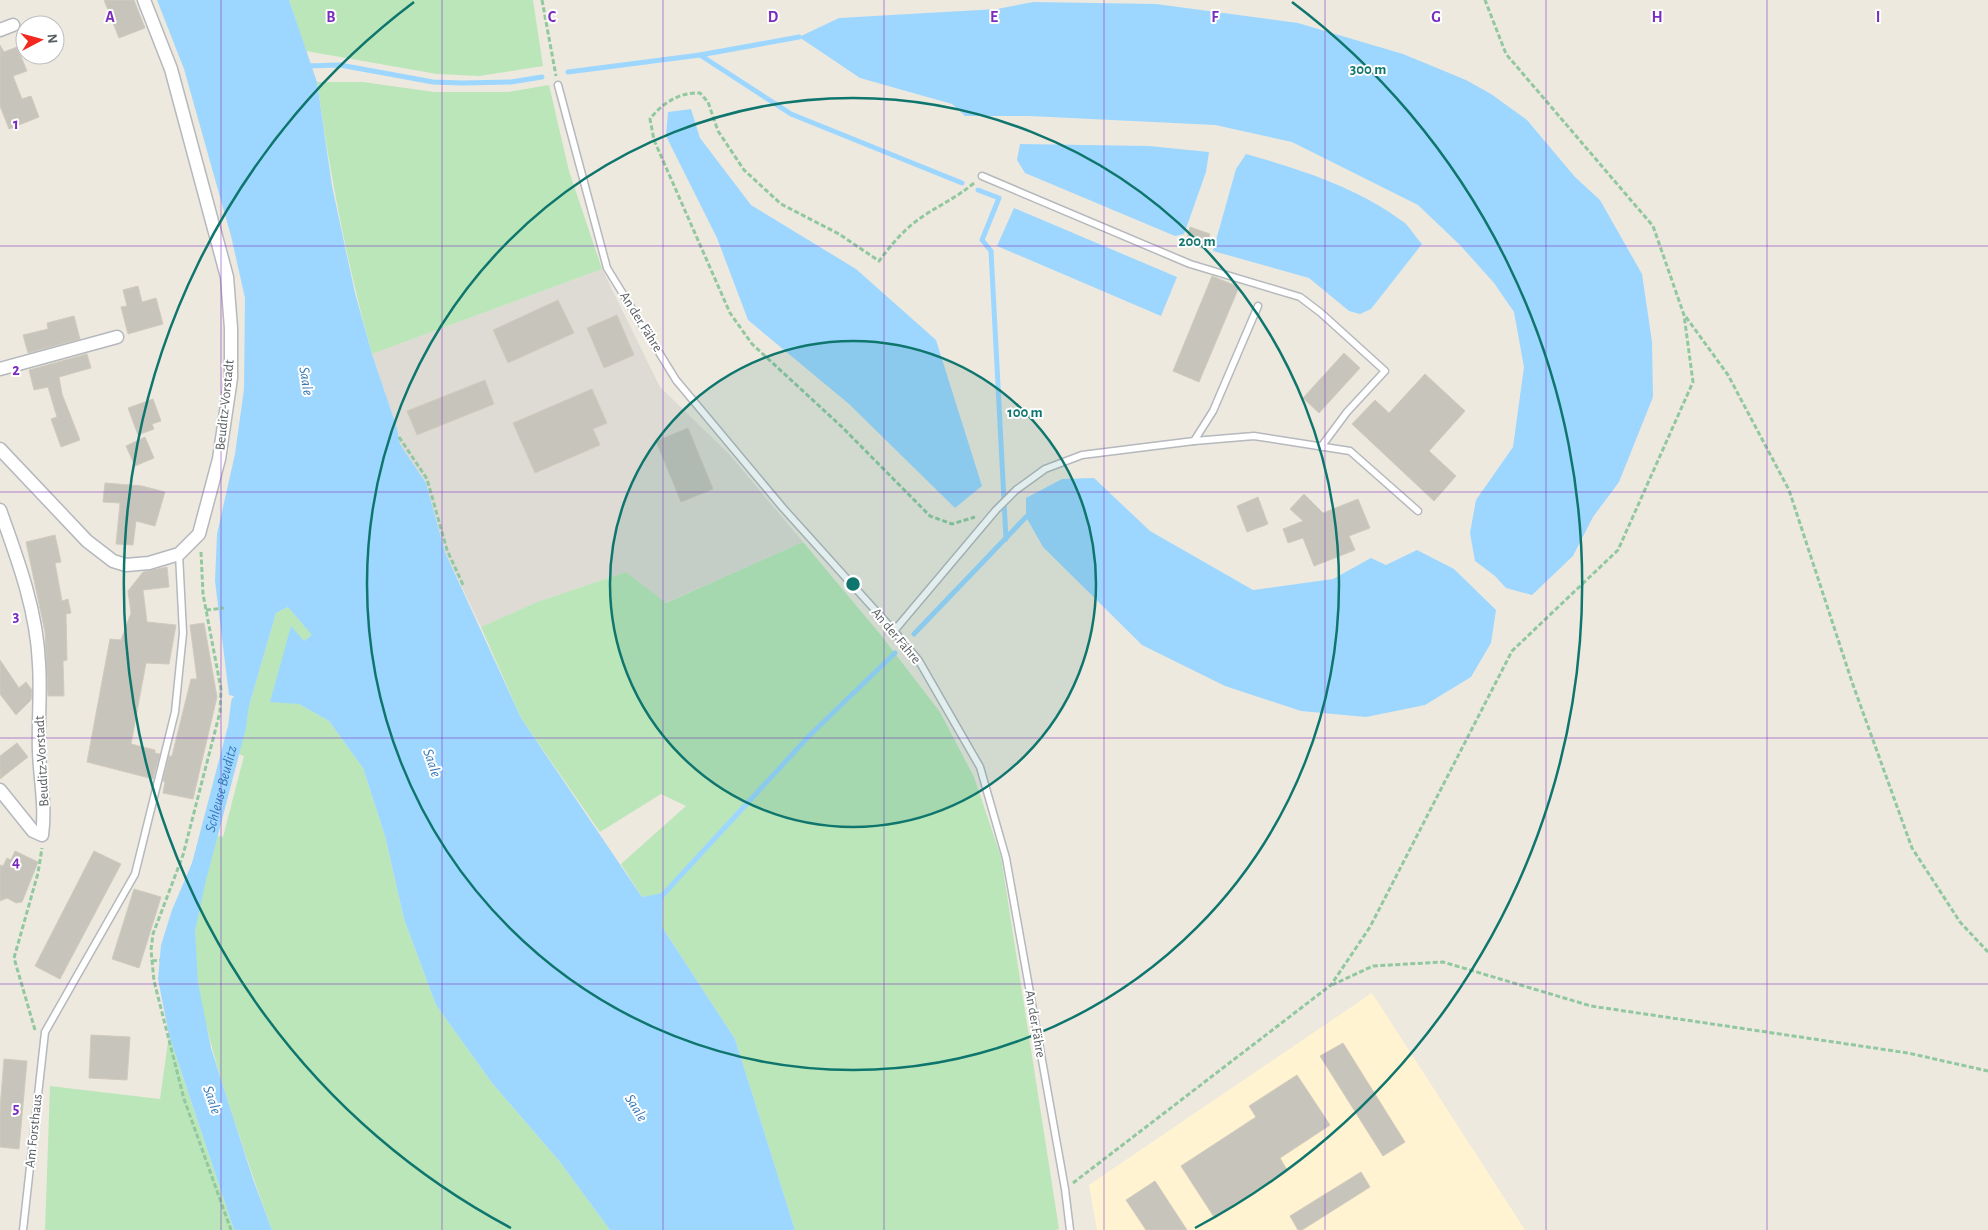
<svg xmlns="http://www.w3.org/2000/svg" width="1988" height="1230" viewBox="0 0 1988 1230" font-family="'Alegreya Sans',sans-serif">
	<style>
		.commercial { fill: #fff3d2 }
		.industrial { fill: #dddbd4 }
		.green { fill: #bbe6b9 }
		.water { fill: #9dd7ff }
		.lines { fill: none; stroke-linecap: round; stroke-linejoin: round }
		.stream { stroke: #9dd7ff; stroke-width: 5 }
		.canal { stroke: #9dd7ff; stroke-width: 18 }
		.building { fill: #c7c4bc; stroke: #d1cbbd }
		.service-casing { stroke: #b5b8bd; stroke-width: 9 }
		.minor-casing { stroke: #b5b8bd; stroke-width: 15 }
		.path { stroke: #92c8a0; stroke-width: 3; stroke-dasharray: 5 2.5; stroke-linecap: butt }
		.service { stroke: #fff; stroke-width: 6 }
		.minor { stroke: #fff; stroke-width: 12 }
		.grid { fill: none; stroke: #7b2cbf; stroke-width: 1; stroke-opacity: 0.55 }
		.ring { fill: none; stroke: #0f766e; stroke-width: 2.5 }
		.labels { text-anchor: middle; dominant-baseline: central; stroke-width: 4; stroke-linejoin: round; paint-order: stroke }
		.street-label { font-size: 14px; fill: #585d61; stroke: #fff }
		.water-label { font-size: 15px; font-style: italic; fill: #3578b7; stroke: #fff }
		.grid-label { font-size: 16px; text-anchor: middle; font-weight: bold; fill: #7b2cbf; stroke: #fff; stroke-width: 4; stroke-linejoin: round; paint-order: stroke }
		.centre { fill: #0f766e; stroke: #fff; stroke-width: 2.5 }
		.ring-label { font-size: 15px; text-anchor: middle; font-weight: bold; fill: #0f766e; stroke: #fff; stroke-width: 4; stroke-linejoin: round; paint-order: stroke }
	</style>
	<rect width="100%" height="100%" fill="#ede9df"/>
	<path class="commercial" d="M1372,993L1525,1230H1097L1089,1185Z"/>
	<path class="industrial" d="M602,269L660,387L729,454L803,542L665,603L626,572L537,602L481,627L445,552L426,483L400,444L397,428L372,354Z"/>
	<g class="green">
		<path d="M289,0H533L543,66L479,76L437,74L306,51Z"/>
		<path d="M317,82H363L434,92H508L549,85L569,171L602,269L372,354C347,264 330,174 317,82Z"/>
		<path d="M803,542L880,634L940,712L974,777L1001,857L1059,1229L1056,1230H795L735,1039L662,927L663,894L642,897L621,864L686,806L661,794L600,832L521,718L481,627L537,602L626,572L666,603Z"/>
		<path d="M288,607L313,635L304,641L290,627L299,704L329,721L363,768L385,836L404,919L436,1005L492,1083L560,1162L610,1230H272C257,1189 243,1148 230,1107C212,1051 194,992 195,932C196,900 208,866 216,835L223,837L244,756L236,753L239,741L276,613Z"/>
		<path d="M169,1035L234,1230H45L50,1086L160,1099Z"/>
	</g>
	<g class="water">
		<path d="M157,0H289L317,82L332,186L355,293L372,354L397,428L400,444L426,483L445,552L521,718L642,897L663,893L662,927L735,1039L795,1230H610L560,1162L492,1083L436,1005L404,919L385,836L363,768L329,721L299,704L270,702L291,626L304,641L312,635L288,607L276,613L243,727L230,725L237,697L229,695L215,581L217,534L235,454L244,389L245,298L231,236L184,69Z"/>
		<path d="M1033,2L1156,4L1298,23L1403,54L1466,80L1491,94L1527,120L1575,177L1600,200L1642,274L1652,342L1653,397L1619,482L1593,517L1573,556L1532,595L1506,588L1495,576L1475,561L1470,533L1476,500L1513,447L1524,367L1514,312L1494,283L1460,245L1418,205L1292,142L1215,125L1029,116H965L952,104L860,78L799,37L839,18L997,9Z"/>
		<path d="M691,109L700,138L751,205L856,269L936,340L982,486L955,508L849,404L748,320L717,238L666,136L668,112Z"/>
		<path d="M1020,144L1149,146L1209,152L1206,172L1184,234L1175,236L1025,173L1017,160Z"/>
		<path d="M1246,154C1300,169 1359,188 1405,223C1411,229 1416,238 1422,244L1371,309L1360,314L1349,311L1309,278L1213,251L1236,169Z"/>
		<path d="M1014,208L1177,277L1161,316L997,246Z"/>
		<path d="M1094,478L1150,531L1253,590L1333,579L1371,558L1386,565L1417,550L1454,569L1496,610L1491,643L1471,677L1425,705L1366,717L1301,711L1225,686L1142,645L1043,547L1026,517V498L1062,479Z"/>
		<path d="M198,849L212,852L195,931L198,982L211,1048L253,1179L272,1230H234L169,1035L158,979L161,945L172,910Z"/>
	</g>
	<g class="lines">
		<g class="stream">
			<path d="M700,55L791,114L962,183"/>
			<path d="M306,66L340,65L433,82L463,83L511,82L542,77"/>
			<path d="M568,72L700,55L799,37"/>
			<path d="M978,190L999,198L982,240L991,251L1006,539"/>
			<path d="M914,634L1026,517"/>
			<path d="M660,898L810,735L895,653"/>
		</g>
		<path class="canal" id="s1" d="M199,872L237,727L240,703"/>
	</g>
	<g class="building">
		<path d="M104,0H134L145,28L119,38Z"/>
		<path d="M0,45L4,52L17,47L27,71L13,76L22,99L31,96L39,117L9,129L0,106Z"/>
		<path d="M1190,227L1210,234L1205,249L1186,243Z"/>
		<path d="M1212,276L1239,287L1199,382L1173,371Z"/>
		<path d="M138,286L142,302L156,298L163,324L128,334L121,307L127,306L123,290Z"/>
		<path d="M558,300L574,333L508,363L493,330Z"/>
		<path d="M617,315L634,355L604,368L587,328Z"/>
		<path d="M74,316L80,339L28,353L23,335L48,329L47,323Z"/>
		<path d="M1344,353L1360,368L1319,413L1303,398Z"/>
		<path d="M87,354L91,368L59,377L62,394L80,440L61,447L51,419L57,417L48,387L34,390L29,370Z"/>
		<path d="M1425,374L1465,411L1429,451L1456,476L1434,501L1352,424L1375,400L1389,413Z"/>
		<path d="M485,380L494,404L417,435L407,411Z"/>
		<path d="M592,389L607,423L593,429L600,445L535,473L513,423Z"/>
		<path d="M153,399L161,421L152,424L154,429L138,435L128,408Z"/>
		<path d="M688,428L713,489L681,502L656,441Z"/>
		<path d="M145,437L154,458L135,466L126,446Z"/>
		<path d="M105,483L142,486L165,492L155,526L136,521L133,545L116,544L120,503L103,502Z"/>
		<path d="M1304,494L1323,513L1358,499L1370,528L1349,536L1355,550L1314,566L1303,538L1288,543L1283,529L1303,521L1290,509Z"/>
		<path d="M1258,497L1268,524L1247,532L1237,506Z"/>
		<path d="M55,535L61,562L55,563L62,601L68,599L71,613L66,614L67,660L63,661L64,696H48L45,632L26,542Z"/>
		<path d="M167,567L169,587L143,590L147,622L176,625L169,664L146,663L131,744L155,750V753L160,754L153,779L87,762L110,639L121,640L131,613L128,591L143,572Z"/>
		<path d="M204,623L217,697L193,799L163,793L165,782L163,781L169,756H172L191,679H197L190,625Z"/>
		<path d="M0,660L19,688L26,682L32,690L31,700L16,715L0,694Z"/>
		<path d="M17,743L28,757L0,779V756Z"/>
		<path d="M15,851L38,862L22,902L16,903L7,898L0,901V865L3,866L7,858L11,860Z"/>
		<path d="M94,851L121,864L60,979L35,966Z"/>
		<path d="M134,889L161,897L139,968L112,959Z"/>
		<path d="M91,1035L130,1037L127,1080L89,1078Z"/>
		<path d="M1343,1043L1405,1142L1383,1156L1320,1056Z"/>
		<path d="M4,1059L27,1061L19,1149L0,1147V1108Z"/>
		<path d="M1297,1075L1330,1125L1280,1158L1287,1170L1214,1217L1181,1166L1256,1117L1249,1106Z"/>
		<path d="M1361,1172L1370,1187L1302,1230H1298L1290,1216Z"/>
		<path d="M1155,1181L1187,1230H1146L1126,1200Z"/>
	</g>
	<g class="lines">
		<g class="service-casing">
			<g id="service">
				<path d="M558,85L607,268L676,380L783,508L894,631L919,661L980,767L1006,858L1065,1189L1070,1230"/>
				<path d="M982,176L1190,264L1300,297L1321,313L1385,371L1347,412L1321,447"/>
				<path d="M1194,441L1254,436L1350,451L1418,511"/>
				<path d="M894,631L996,510L1016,490L1045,469L1082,455L1194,441L1213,411L1258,306"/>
				<path d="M23,1230L45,1032L135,874L175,712L183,633L179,554"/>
			</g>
		</g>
		<g class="minor-casing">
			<g id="minor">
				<path d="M0,30L13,25"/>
				<path d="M0,369L117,337"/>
				<path d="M0,449L87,541L113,561L126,565L149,563L179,554L199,534L219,459L231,378V328L227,277L171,69L144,0"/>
				<path d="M0,510C18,560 37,611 39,664C41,693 38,722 39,751C40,780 46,807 42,835L33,831L0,790"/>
			</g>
		</g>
		<g class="path">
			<path d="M542,0L556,76"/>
			<path d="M974,183C956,198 941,204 922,217C905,228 891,245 879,261L839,234L781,204L744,170L718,131L708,102L700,93C680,92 662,103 650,119L654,140L730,313L752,344L842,427L930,516L952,524L975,517"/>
			<path d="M1686,317L1728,375L1789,490L1852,682L1912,848L1960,922L1988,952"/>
			<path d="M399,437L427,479L447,550L464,587"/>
			<path d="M201,552L203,594L221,689L220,712L183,855L153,934L151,950L154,981L184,1099L231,1230"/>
			<path d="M206,610L224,608"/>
			<path d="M152,961L160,960"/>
			<path d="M1332,985L1373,966L1443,962L1591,1006L1908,1053L1988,1071"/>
			<path d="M35,1030L14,958L38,873L42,848"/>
			<path d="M1073,1183L1331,985L1370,927L1512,651L1618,550L1693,382L1684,315L1653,226L1506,54L1485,0"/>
		</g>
		<use href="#service" class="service"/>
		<use href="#minor" class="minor"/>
	</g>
	<path class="grid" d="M221,0V1230M442,0V1230M663,0V1230M884,0V1230M1104,0V1230M1325,0V1230M1546,0V1230M1767,0V1230M0,246H1988M0,492H1988M0,738H1988M0,984H1988"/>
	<circle cx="853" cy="584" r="243" fill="#0f766e" fill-opacity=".12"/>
	<g class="ring">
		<circle cx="853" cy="584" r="243"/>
		<circle cx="853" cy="584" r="486"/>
		<path d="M511 1228A729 729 0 0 1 414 2M1292 2A729 729 0 0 1 1195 1228"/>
	</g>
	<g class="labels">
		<g class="street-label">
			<text transform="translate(641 322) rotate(58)">An der Fähre</text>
			<text transform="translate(225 405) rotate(-84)">Beuditz-Vorstadt</text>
			<text transform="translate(896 636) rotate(50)">An der Fähre</text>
			<text transform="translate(42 761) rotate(-93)">Beuditz-Vorstadt</text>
			<text transform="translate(1035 1024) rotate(80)">An der Fähre</text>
			<text transform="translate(34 1131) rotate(-84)">Am Forsthaus</text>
		</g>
		<g class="water-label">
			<text transform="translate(306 381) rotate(81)">Saale</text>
			<text transform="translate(432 763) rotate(71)">Saale</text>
			<text stroke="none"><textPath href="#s1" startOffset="86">Schleuse Beuditz</textPath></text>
			<text transform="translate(212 1100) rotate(71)">Saale</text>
			<text transform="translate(636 1108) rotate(58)">Saale</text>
		</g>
	</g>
	<g class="grid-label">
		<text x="110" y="22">A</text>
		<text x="331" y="22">B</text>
		<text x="552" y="22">C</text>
		<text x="773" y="22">D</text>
		<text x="994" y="22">E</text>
		<text x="1215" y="22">F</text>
		<text x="1436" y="22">G</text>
		<text x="1657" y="22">H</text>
		<text x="1878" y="22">I</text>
		<text x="16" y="129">1</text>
		<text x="16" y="375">2</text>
		<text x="16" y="621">3</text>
		<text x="16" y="867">4</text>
		<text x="16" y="1113">5</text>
	</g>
	<circle cx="853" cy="584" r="8" class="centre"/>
	<g class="ring-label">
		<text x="1368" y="74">300 m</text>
		<text x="1197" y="246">200 m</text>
		<text x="1025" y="417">100 m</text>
	</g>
	<g transform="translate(40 40) rotate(84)"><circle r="24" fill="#ffffff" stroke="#bcbec0"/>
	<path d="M0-4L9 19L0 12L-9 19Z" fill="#f3291f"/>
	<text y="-8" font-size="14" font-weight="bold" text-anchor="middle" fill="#585d61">N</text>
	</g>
</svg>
